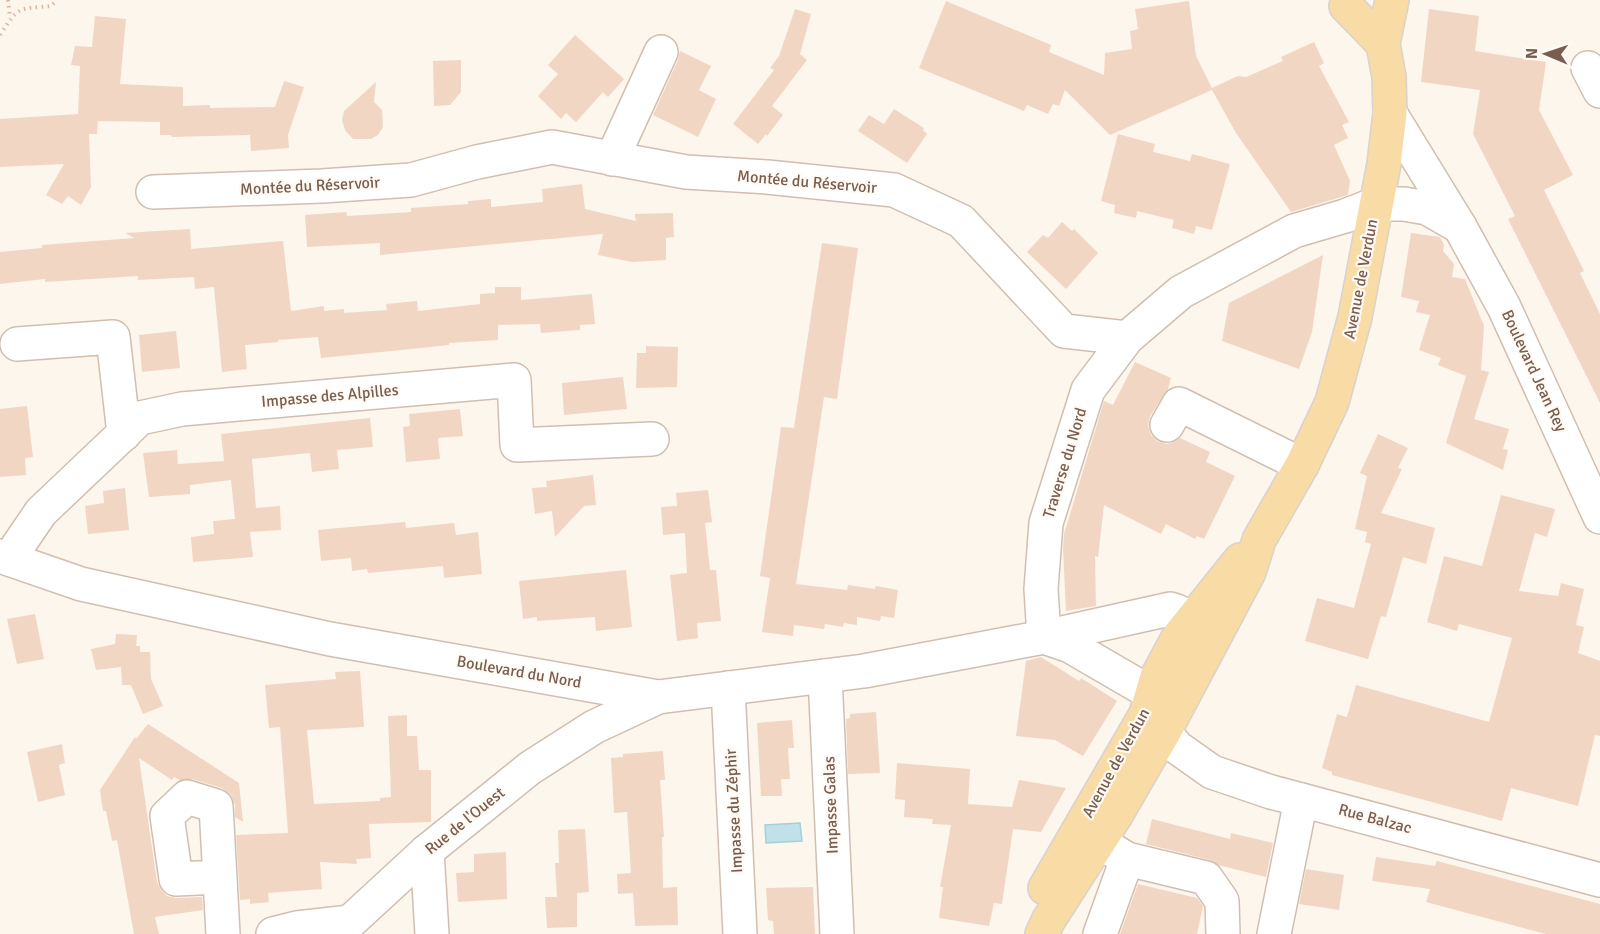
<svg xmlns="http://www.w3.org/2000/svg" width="1600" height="934" viewBox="0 0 1600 934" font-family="Signika,sans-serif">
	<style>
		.water { fill: #bfe1e7; stroke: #a6d0d9; stroke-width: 1.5 }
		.building { fill: #f2d6c4 }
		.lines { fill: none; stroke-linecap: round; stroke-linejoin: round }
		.minor-casing { stroke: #d0bfb0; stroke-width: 36 }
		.major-casing { stroke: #d9d2cd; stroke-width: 36 }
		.path { stroke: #d8b9a6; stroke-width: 4; stroke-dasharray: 1.5 4.5; stroke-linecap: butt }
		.minor { stroke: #fff; stroke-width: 33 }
		.major { stroke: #f9dba6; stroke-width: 33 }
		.labels { text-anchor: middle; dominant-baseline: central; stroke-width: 4.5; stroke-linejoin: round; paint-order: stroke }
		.street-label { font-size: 16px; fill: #795d4e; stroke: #fffaf3 }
	</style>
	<rect width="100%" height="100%" fill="#fdf6ec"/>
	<path class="water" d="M800,823L802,841L766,843L765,825Z"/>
	<g class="building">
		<path d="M946,1L1051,45L1049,52L1104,75L1105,53L1132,49L1130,31L1138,29L1135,9L1189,1L1196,56L1212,88L1238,76L1246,77L1283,61L1281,57L1314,42L1324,63L1319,66L1349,122L1342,125L1348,138L1334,145L1350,181L1348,195L1291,212L1236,133L1212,90L1110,135L1065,90L1059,106L1053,104L1048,114L1027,105L1024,111L919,68Z"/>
		<path d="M795,9L811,14L800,54L807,60L772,106L783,115L767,136L766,134L758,144L733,124L774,70L770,68L779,56Z"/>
		<path d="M1429,9L1479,16L1475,51L1546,62L1539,110L1573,175L1544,190L1584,271L1580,273L1600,314V403L1508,219L1515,216L1473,134L1480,90L1421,82Z"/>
		<path d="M95,16L126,19L120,84L183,87V106L210,105V108L275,107L284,81L304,87L288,135L289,148L251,151L250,135L172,137L171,135H160V122L98,121L97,134H89L91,187L81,205L68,196L62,204L46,195L64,164L0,167V119L78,114L80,66L71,65L75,46L92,47Z"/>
		<path d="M575,35L624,79L608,97L603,92L576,122L566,113L561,119L538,96L558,74L548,65Z"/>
		<path d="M680,51L711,66L699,90L716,99L698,137L653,115L678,60Z"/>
		<path d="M461,60V92L450,105L434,106L433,61Z"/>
		<path d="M376,82L374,102L382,110L383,127L378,135L371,139H353L345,130L342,120L344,111Z"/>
		<path d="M894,109L924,128L923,130L927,134L907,163L858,131L869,115L884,124Z"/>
		<path d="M1118,134L1155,144L1153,152L1190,161L1192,154L1230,164L1212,230L1196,226L1194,234L1172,228L1174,220L1137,211L1136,218L1114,213L1115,205L1101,201Z"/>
		<path d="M582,184L585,209L636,221L635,214L673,213L674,237L666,238V260L632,262L598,255L603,234L380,255V243L307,247L305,215L346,212L347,216L411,212V208L468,204V201L491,199V207L543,202L542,189Z"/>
		<path d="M1062,222L1072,231L1074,229L1098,253L1066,289L1027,252L1043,235L1048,238Z"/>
		<path d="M190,229L191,249L283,241L291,311L324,306V311L344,309V313L387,310L386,304L417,301L418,311L480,304V294L495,293V287H521V300L592,294L595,324L580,325V330L541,333L540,324L498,325V340L449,343V345L421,348L321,358L318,337L278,340V342L245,345L247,369L222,372L214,287L195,289L194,277L138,280V276L45,282V279L0,284V252L42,248V245L134,238L125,233Z"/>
		<path d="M1411,233L1440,237L1444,245L1443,251L1454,264L1452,277L1465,279L1484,326L1481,370L1489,372L1474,419L1509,429L1503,449L1508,450L1503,470L1446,443L1466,376L1438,365L1441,358L1419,350L1430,315L1416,312L1419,301L1401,297Z"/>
		<path d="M822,243L858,248L837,399L824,397L796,584L847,590L848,585L875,589L876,586L898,590L894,618L881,616L880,621L857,617V625L844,623L843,627L825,624L824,629L794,625L793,636L762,632L770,578L760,576L781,427L794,428Z"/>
		<path d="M1323,255L1312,332L1299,369L1222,341L1229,303Z"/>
		<path d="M176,331L180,368L142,372L139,335Z"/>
		<path d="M646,346L678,347L677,387L636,388L637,353H646Z"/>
		<path d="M1135,362L1171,378L1168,389L1150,416L1148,426L1151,435L1157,441L1167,444L1176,441L1180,438L1210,452L1206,462L1235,476L1204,539L1197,536L1195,539L1166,524L1161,534L1104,505L1098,557L1095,556L1096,606L1066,611L1063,549L1064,534L1104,401L1113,405Z"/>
		<path d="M623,377L627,409L564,415L562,383Z"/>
		<path d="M27,406L33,457L25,458L26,475L0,477V409Z"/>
		<path d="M460,409L463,436L438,438L440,459L406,462L403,427L410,426L409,414Z"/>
		<path d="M370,418L373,447L337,450L339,469L312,472L310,453L252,459L256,508L280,506L281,530L250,532L253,557L193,562L191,537L214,534L213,521L235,519L231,480L190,485V494L149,497L143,453L177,450L178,464L224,461L221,434Z"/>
		<path d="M1378,434L1408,448L1398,468L1402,469L1381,513L1435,528L1426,564L1403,557L1386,617L1381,616L1368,659L1305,641L1317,598L1354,608L1371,544L1365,542L1367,532L1355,529L1367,476L1360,473Z"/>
		<path d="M593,475L596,505L584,506L555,537L552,511L535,514L532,488L547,487L546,481Z"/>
		<path d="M125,488L129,530L88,534L85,506L104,503L103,491Z"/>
		<path d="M708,490L712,522L705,523L710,570H716L721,621L697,623L698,638L677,641L670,575L687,573L685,533L663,535L661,507L677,506L676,493Z"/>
		<path d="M1501,495L1555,509L1547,537L1535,533L1519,591L1558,596L1561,583L1584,589L1576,625L1584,627L1578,653L1600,661V736L1595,735L1578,806L1511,788L1502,821L1332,775V772L1322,768L1337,714L1347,717L1356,685L1489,722L1512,638L1459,624L1457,631L1427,622L1444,556L1482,566Z"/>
		<path d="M405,522L406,528L454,523L456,535L478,532L482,574L444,578L443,566L368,573L367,569L352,571L351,558L321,561L318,530Z"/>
		<path d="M626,570L632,627L596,631L595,617L537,621V617L523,619L519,581Z"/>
		<path d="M35,614L44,659L17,664L7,619Z"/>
		<path d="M116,634L137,635L136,646H140V652H150L151,679L163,706L143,714L131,685H122L121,667L96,670L91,649L115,644Z"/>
		<path d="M1041,657L1079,681L1081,678L1117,701L1083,756L1055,740L1016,736L1026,661Z"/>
		<path d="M360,671L364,727L307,730L314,804L380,801V798L391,797L388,716L407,715V736H417L419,770H431V822L369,824L371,858L356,859L357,864L320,862L322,889L268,893L269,902L250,904V899L240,900L236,835L288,833L280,727L269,728L265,685L336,679L335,672Z"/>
		<path d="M876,712L880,773L848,774L846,719L850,718V714Z"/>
		<path d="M792,720L794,748H788L790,779H781L782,796H761L757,723Z"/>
		<path d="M148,724L239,783L243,822L235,817V805L231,795L222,788L192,779L180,780L174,777L172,780L139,758L157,882L161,890L167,896L176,898L202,897L203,910L155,917L159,934H134L117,840L112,841L106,811H103L100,790L135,737L136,739Z"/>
		<path d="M62,744L65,763L59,765L65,795L38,802L27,752Z"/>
		<path d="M663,751L665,780H660L664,837H662L663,888L677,887L678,925L635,926L633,893L618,894L617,874L631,873L627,812L614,813L611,758L623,757V754Z"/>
		<path d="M897,763L970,769L968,804L1012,807L1019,780L1066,788L1041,832L1013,829L1002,904L994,903L989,926L939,918L943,887H940L951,825L932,824L933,819L904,817L905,800L895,799Z"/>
		<path d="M1152,819L1230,839L1231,833L1273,843L1266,877L1218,865L1210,860L1146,844Z"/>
		<path d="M585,829L589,892L577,893V927L547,928L545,897H557L555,863H559L558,830Z"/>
		<path d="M506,852L507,899L458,902L456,873L474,872V854Z"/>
		<path d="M1376,857L1435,866L1437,861L1600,904V934H1546L1426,902L1430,889L1372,881Z"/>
		<path d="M1306,869L1344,875L1339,910L1299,904Z"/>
		<path d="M1138,884L1197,898L1203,906L1197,934H1120Z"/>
		<path d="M813,887L815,934H774L773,921L768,920L766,888Z"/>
	</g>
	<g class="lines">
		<g class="minor-casing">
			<g id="minor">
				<path d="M1588,68L1600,91"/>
				<path d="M1390,113L1460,227L1504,307L1600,517"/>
				<path d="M612,159L661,52"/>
				<path d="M153,192L322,186L411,180L477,162L552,147L686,172L767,177L894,190L961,221L1064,331L1127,338L1181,292L1294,231L1345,216L1376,204H1404L1427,208L1460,227"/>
				<path d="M17,344L113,337L124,434"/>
				<path d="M1167,425L1179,404L1302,465"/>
				<path d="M0,556L81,584L330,639L658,697L864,671L1044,637L1170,609C1189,614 1199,625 1205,644"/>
				<path d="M9,559L41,512L140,418L182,409L514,380L517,445L652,439"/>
				<path d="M1044,637L1070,646L1144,689L1151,697L1164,732L1178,748L1212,772L1271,792L1600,880"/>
				<path d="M1044,637L1041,589L1046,523L1088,390L1127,338"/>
				<path d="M825,676L837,934"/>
				<path d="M728,688L740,934"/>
				<path d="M1099,842L1127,859L1206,878L1222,901L1223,934"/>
				<path d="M427,851L432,934"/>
				<path d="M220,877L176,879L167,816L187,797L216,806L223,934"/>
				<path d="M273,934L297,928L350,922L427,851L530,768L594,727L658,697"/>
				<path d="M1100,934L1127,859"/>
				<path d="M1274,934L1301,800"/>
			</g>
		</g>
		<g class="major-casing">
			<g id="major">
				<path d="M1346,6L1383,44"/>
				<path d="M1045,888L1146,714L1157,677L1179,636L1240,560"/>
				<path d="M1042,934L1048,921L1116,815L1164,732L1249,572L1259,540L1302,465L1332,402L1355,317L1384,164L1390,113L1389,77L1383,44L1392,0"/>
			</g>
		</g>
		<g class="path">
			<path d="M8,0L10,17"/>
			<path d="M0,35C19,6 17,9 51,6L57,0"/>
		</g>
		<use href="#minor" class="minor"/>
		<use href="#major" class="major"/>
	</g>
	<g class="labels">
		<g class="street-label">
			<text transform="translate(807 182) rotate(5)">Montée du Réservoir</text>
			<text transform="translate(310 186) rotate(-3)">Montée du Réservoir</text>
			<text transform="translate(1361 279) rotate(-79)">Avenue de Verdun</text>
			<text transform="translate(1534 371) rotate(65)">Boulevard Jean Rey</text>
			<text transform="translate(330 396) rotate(-5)">Impasse des Alpilles</text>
			<text transform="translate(1065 463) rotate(-73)">Traverse du Nord</text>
			<text transform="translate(519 672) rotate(10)">Boulevard du Nord</text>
			<text transform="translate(1116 763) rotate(-61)">Avenue de Verdun</text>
			<text transform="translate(831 805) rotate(-92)">Impasse Galas</text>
			<text transform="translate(734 811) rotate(-93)">Impasse du Zéphir</text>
			<text transform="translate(1375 819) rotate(15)">Rue Balzac</text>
			<text transform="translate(465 821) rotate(-39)">Rue de l'Ouest</text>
		</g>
	</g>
	<g transform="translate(1546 54) rotate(272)" stroke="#fffaf3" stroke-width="4.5" paint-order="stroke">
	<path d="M0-4.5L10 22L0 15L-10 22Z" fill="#795d4e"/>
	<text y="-9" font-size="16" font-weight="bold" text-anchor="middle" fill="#795d4e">N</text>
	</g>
</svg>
